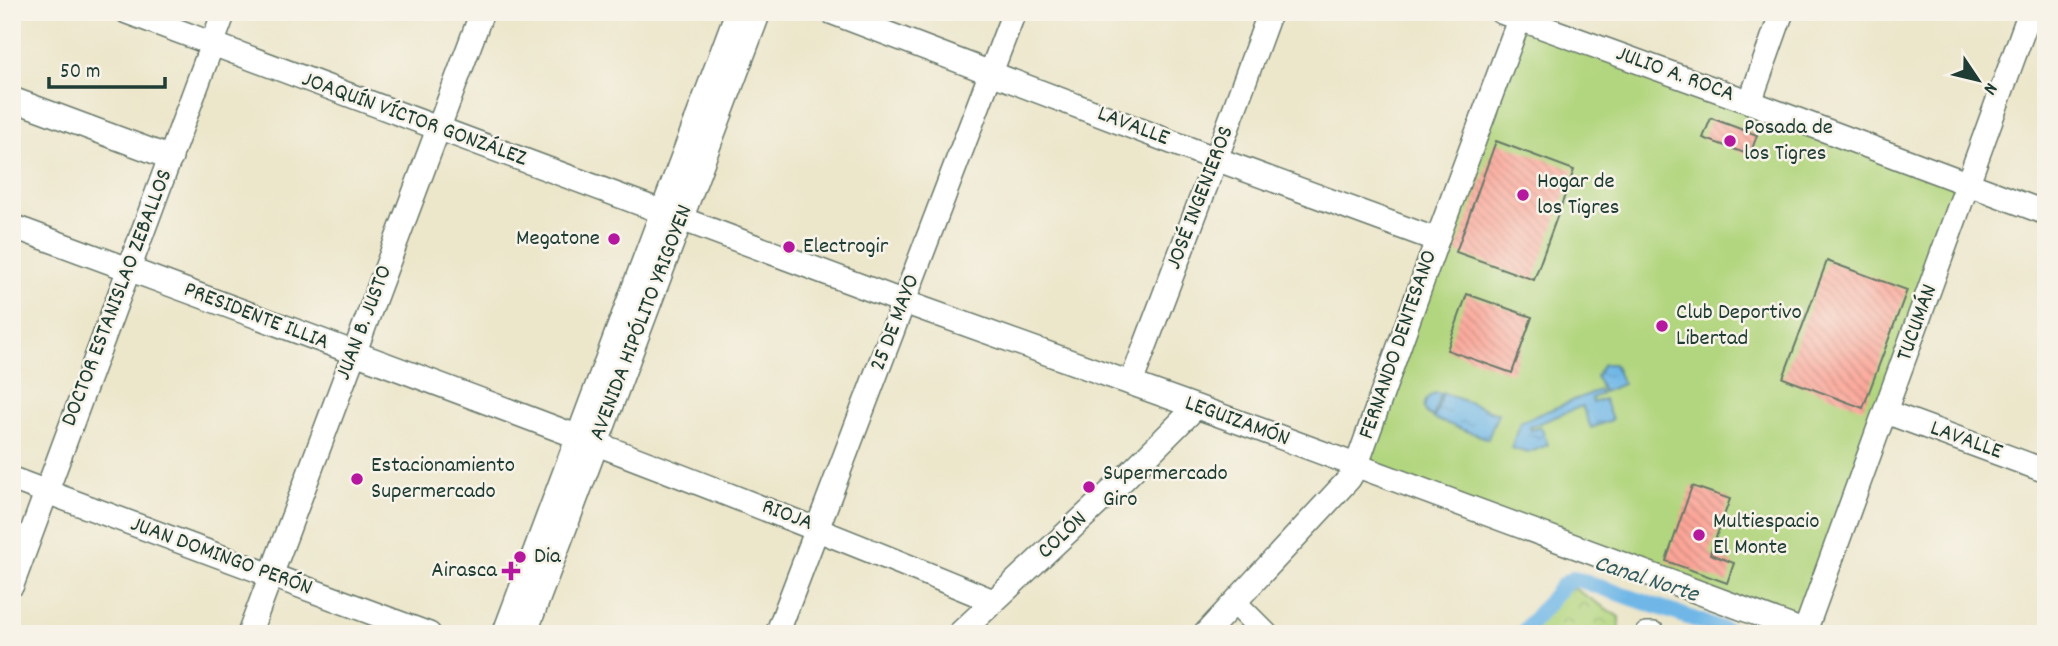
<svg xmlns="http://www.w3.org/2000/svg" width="2058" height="646" viewBox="0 0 2058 646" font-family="Dekko,sans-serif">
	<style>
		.park { fill: url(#park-crowns); stroke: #688a5a; stroke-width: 2 }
		.pitch { fill: #b2d67f; stroke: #688a5a; stroke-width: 2 }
		.water { fill: url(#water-ripples); stroke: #487a8e; stroke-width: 2 }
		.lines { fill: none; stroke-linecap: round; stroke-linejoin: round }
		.canal { stroke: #70b7e7; stroke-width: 16 }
		.building { fill: url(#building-back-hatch) }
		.minor-casing { stroke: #677869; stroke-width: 26 }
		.minor { stroke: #fff; stroke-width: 23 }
		.poi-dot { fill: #b5179e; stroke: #f7f3e8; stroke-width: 2.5 }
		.labels { text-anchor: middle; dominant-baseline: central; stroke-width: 5; stroke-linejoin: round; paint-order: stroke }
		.street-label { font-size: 23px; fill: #1f3d34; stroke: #f7f3e8 }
		.poi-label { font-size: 23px; fill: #1f3d34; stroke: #f7f3e8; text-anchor: start }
		.water-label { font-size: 24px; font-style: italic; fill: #335c61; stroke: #f7f3e8 }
	</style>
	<defs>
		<pattern id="park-crowns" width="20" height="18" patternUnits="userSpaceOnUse" patternTransform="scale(1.75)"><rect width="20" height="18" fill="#b2d67f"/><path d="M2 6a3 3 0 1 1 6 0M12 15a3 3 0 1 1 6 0" fill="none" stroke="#90af69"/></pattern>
		<pattern id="water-ripples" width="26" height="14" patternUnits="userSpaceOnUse" patternTransform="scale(1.75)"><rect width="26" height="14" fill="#70b7e7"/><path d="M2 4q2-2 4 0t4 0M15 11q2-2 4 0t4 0" fill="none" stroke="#5b96bc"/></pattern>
		<pattern id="building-back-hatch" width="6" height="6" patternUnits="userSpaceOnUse" patternTransform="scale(1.75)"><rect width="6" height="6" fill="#fca598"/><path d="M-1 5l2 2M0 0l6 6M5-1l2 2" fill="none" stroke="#cb887d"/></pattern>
	</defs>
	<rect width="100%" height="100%" fill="#f7f3e8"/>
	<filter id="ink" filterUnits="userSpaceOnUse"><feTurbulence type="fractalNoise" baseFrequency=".0143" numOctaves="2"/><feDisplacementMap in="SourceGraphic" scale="14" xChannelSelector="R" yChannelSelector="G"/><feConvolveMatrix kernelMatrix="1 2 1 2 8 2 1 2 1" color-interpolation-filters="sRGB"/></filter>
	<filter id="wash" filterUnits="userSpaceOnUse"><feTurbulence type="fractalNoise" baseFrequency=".00686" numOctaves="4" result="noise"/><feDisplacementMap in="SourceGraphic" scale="28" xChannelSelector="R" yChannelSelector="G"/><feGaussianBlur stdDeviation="1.57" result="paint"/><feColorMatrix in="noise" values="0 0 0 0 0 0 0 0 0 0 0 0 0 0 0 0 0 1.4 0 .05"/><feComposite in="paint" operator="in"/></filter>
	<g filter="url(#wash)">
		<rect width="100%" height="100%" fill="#ece6cb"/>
		<path class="park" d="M1569,585L1619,617V631L1616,634H1527Z"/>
		<path class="pitch" d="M1519,19L1969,184L1805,631L1356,467Z"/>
		<g class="water">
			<path d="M1603,364H1614L1623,384L1603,392L1596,376Z"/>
			<path d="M1599,390L1601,394L1592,398L1593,403L1604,399L1612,420L1591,428L1582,406L1530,427L1531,430L1541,427L1548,445L1528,453L1511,448L1520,422Z"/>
			<path d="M1436,393L1441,394L1433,417L1427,414C1421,405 1427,396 1436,393Z"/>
			<path d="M1443,393L1498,413L1488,439L1434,419Z"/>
		</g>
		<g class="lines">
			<path class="canal" d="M1522,634L1564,584L1573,579L1583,581L1737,634"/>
		</g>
		<g id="blocks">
			<g class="building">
				<path d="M1711,118L1757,135L1750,155L1703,138Z"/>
				<path d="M1496,141L1574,170L1534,280L1456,252Z"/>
				<path d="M1827,261L1907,290L1863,408L1783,378Z"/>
				<path d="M1467,294L1532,317L1512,373L1447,350Z"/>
				<path d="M1692,486L1730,499L1710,554L1734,563L1727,583L1666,561Z"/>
			</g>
		</g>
	</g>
	<g filter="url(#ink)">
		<use href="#blocks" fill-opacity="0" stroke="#677869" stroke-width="2"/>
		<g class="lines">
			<g class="minor-casing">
				<g id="minor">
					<path d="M127,12L904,302L1261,430L1811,634"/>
					<path d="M831,12L1216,159L1437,240"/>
					<path d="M1501,12L1750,102L2046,213"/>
					<path d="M12,99L171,158"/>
					<path d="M1750,102L1782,12"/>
					<path d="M12,226C341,348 670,467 993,601"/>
					<path d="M1131,383L1216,159L1270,12"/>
					<path d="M1886,412L2046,471"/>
					<path d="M12,479L429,634"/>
					<path d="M12,585L224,12"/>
					<path d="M1235,603L1266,634"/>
					<path d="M249,634L482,12"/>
					<path d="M504,634L737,12"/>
					<path d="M525,634L759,12"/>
					<path d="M777,634L1014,12"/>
					<path d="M959,634L1122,481L1196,407"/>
					<path d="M1205,634L1349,479L1356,467L1437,240L1522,12"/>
					<path d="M1647,634H1654"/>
					<path d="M1804,634L2030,12"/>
				</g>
			</g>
			<use href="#minor" class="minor"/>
		</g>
	</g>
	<g class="poi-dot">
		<circle cx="1730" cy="141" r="7"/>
		<circle cx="1523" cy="195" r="7"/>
		<circle cx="614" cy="239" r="7"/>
		<circle cx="789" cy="247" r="7"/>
		<circle cx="1662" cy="326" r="7"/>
		<circle cx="357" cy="479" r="7"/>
		<circle cx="1089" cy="487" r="7"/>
		<circle cx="1699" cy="535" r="7"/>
		<circle cx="520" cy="557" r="7"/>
		<path d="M507.5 560.5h7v7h7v7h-7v7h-7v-7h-7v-7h7z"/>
	</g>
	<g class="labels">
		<g class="street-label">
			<text transform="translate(1675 75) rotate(20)">JULIO A. ROCA</text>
			<text transform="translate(414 120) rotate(20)">JOAQUÍN VÍCTOR GONZÁLEZ</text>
			<text transform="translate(1133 127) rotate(21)">LAVALLE</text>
			<text transform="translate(1201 198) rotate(-69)">JOSÉ INGENIEROS</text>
			<text transform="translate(118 298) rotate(-69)">DOCTOR ESTANISLAO ZEBALLOS</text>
			<text transform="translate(256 317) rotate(21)">PRESIDENTE ILLIA</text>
			<text transform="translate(365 323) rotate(-69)">JUAN B. JUSTO</text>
			<text transform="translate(642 323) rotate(-69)">AVENIDA HIPÓLITO YRIGOYEN</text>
			<text transform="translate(896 323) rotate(-69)">25 DE MAYO</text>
			<text transform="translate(1918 323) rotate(-70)">TUCUMÁN</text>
			<text transform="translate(1399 345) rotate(-71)">FERNANDO DENTESANO</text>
			<text transform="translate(1237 422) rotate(20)">LEGUIZAMÓN</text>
			<text transform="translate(1966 441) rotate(20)">LAVALLE</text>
			<text transform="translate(787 516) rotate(21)">RIOJA</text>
			<text transform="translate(1063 536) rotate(-43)">COLÓN</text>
			<text transform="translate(221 557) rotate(20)">JUAN DOMINGO PERÓN</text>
		</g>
		<g class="poi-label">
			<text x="1744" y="128">Posada de<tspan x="1744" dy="26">los Tigres</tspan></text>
			<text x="1537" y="182">Hogar de<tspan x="1537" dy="26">los Tigres</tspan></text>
			<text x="600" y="239" text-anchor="end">Megatone</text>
			<text x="803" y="247">Electrogir</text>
			<text x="1676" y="313">Club Deportivo<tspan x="1676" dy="26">Libertad</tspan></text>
			<text x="371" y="466">Estacionamiento<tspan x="371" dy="26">Supermercado</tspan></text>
			<text x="1103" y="474">Supermercado<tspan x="1103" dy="26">Giro</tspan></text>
			<text x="1713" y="522">Multiespacio<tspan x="1713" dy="26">El Monte</tspan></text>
			<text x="534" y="557">Dia</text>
			<text x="497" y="571" text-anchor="end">Airasca</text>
		</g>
		<g class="water-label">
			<text transform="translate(1646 580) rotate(18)">Canal Norte</text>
		</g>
	</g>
	<rect width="2058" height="646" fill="none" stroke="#f7f3e8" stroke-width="42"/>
	<g transform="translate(1978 80) rotate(125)" stroke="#f7f3e8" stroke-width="5" paint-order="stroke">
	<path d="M0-5L12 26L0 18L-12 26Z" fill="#1f3d34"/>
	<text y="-10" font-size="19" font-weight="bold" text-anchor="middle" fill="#1f3d34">N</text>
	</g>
	<path d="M49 77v10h116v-10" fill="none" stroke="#1f3d34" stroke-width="3.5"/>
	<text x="60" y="77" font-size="21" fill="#1f3d34" stroke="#f7f3e8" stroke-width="5" paint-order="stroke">50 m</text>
</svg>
